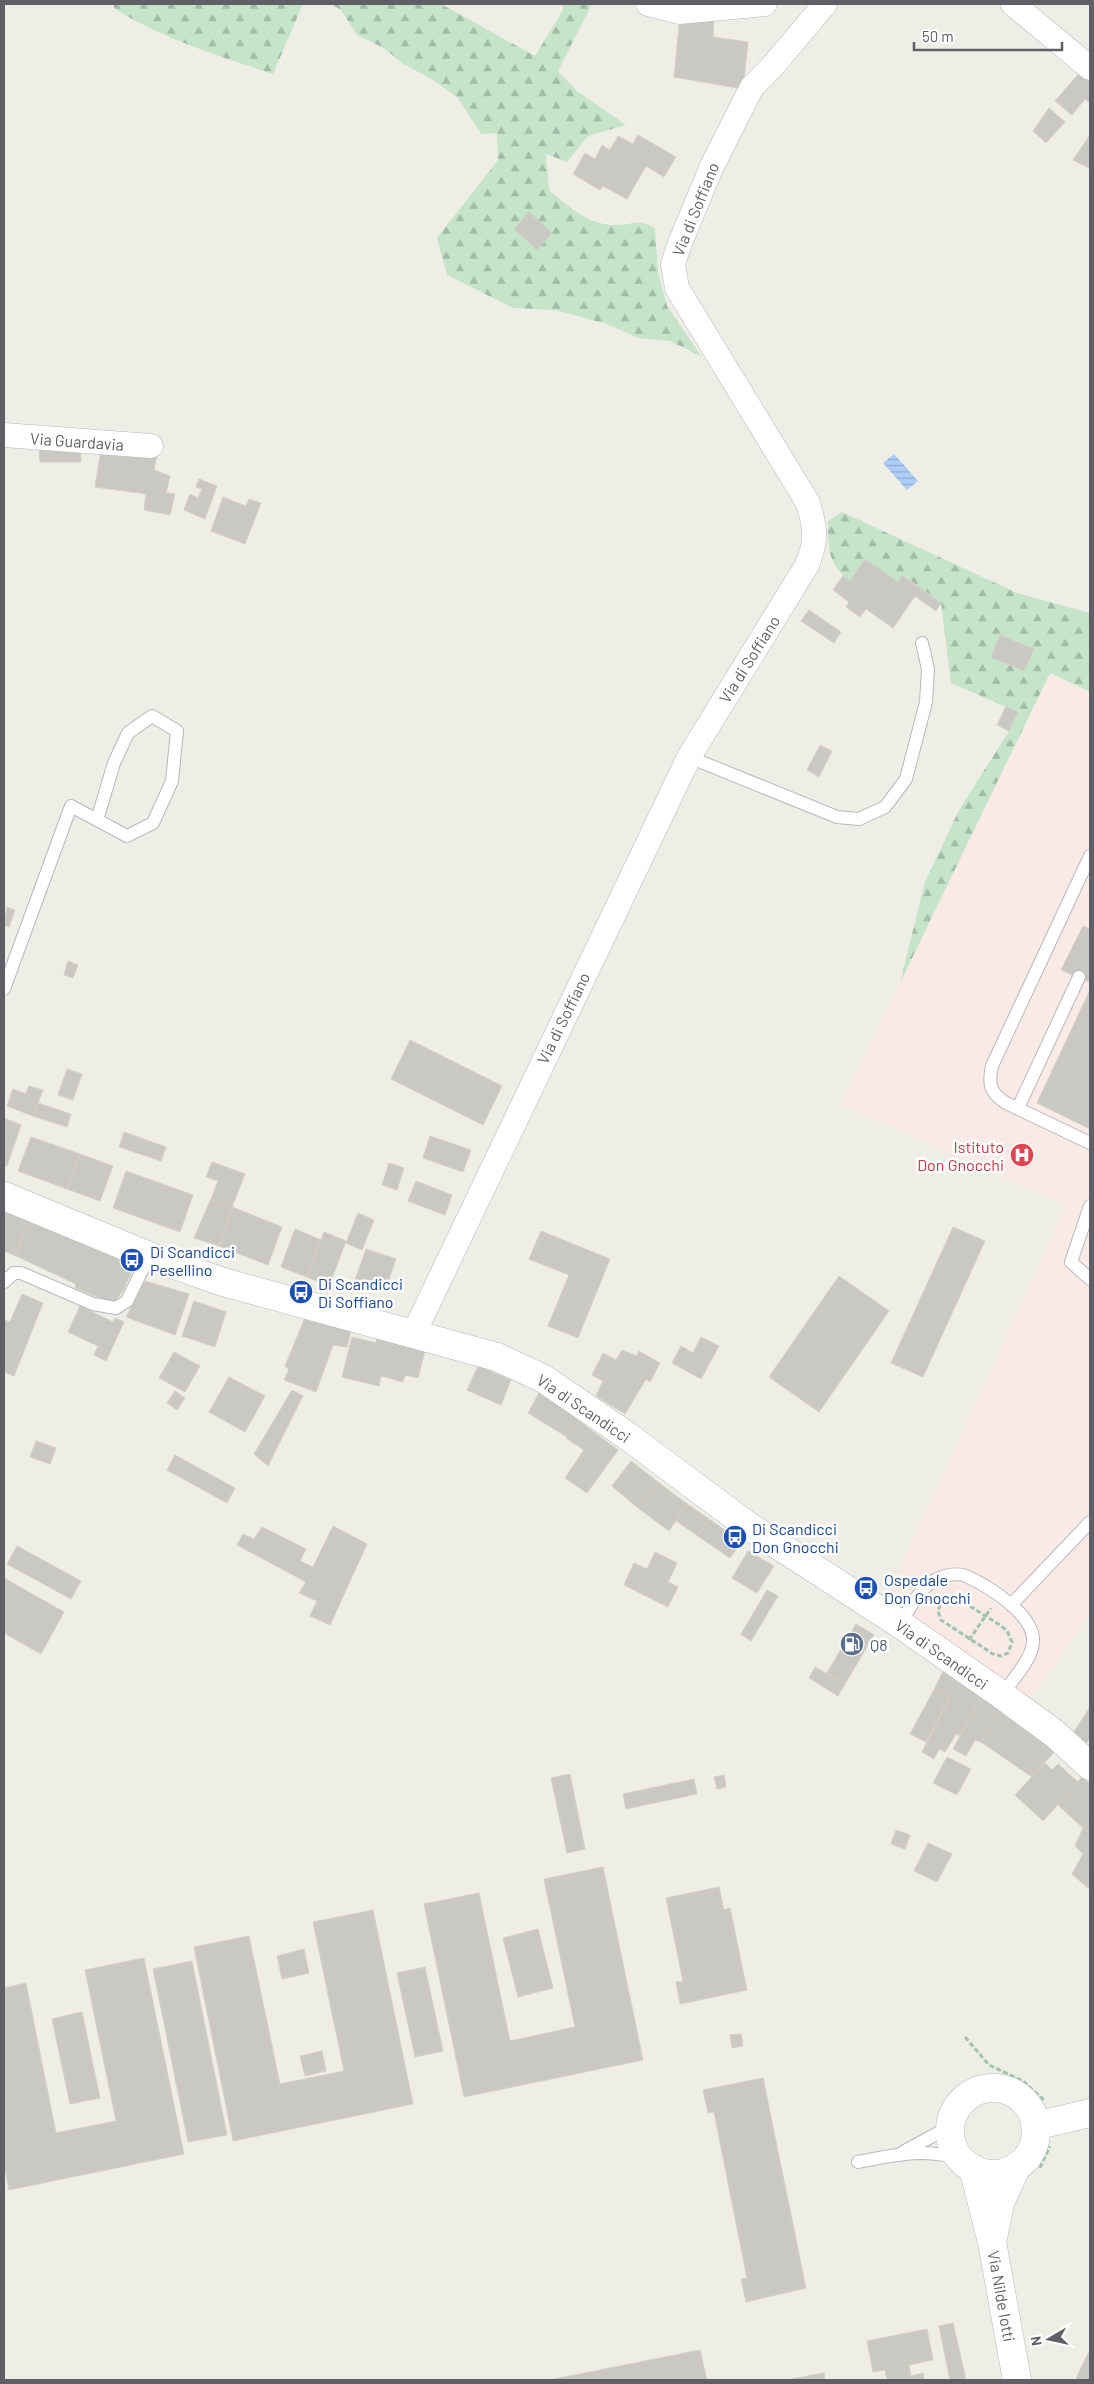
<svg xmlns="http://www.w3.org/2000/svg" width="1094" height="2384" viewBox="0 0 1094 2384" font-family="Barlow,sans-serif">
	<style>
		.medical { fill: #faeae5 }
		.forest { fill: url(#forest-firs) }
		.water { fill: url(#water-rules) }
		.building { fill: #cac8c3; stroke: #d3d1c5 }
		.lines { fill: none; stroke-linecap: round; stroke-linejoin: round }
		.service-casing { stroke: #b6b8bc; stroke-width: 14 }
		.minor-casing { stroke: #b6b8bc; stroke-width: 25 }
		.tertiary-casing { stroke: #b6b8bc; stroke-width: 29 }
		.secondary-casing { stroke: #b8b9bf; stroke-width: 29 }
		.path { stroke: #9ec5af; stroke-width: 3; stroke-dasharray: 5 2.5; stroke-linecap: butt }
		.service { stroke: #fff; stroke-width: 12 }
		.minor { stroke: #fff; stroke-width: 24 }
		.tertiary { stroke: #fff; stroke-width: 28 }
		.secondary { stroke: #fff; stroke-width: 28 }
		.labels { text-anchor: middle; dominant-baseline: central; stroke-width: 5; stroke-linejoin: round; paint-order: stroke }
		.street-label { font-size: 16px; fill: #5e6065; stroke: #fff }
		.health-label { font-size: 16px; fill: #be3a42; stroke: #fff; text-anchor: end }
		.transit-label { font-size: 16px; fill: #164399; stroke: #fff; text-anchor: start }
		.service-label { font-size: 16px; fill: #4e5e75; stroke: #fff; text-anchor: start }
	</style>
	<defs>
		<pattern id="forest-firs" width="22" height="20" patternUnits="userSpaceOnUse" patternTransform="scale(1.25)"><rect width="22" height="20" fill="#c5e4ca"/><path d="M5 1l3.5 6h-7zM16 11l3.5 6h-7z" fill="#a3bca8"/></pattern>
		<pattern id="water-rules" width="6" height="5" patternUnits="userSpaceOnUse" patternTransform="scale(1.25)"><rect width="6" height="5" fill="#adcdf8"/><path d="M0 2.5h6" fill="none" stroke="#90aacc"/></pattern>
	</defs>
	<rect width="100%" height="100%" fill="#efeee6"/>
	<path class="medical" d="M1051,672L1090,692V1619L1087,1618L1083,1623L1029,1701L886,1599L1067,1205L841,1104Z"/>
	<g class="forest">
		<path d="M113,4H303L273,74C219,56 162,39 114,8Z"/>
		<path d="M331,4H441L535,56L563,10V4H592L558,71L577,91L626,125L588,136L567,162L546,154L549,190C569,207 590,226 617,225C635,224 638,219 655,228L658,272L667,306L702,357L670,341L638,338L607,324L555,310L513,308L447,275L437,238L498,160L497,133L481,134L458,98L433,80L402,63L384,48L357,35L341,10Z"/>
		<path d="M842,512L1017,593L1090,613V692L1050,673L900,983L925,882L959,810L1009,731L1018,712L951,683L941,603L903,575L898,582L865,559L850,581C827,564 828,546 828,521Z"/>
	</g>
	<path class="water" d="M894,454L918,481L907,490L883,463Z"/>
	<g class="building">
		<path d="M714,14L713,37L748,42L743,89L674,77L680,16Z"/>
		<path d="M1083,69L1090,75V103L1085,99L1072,115L1055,101Z"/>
		<path d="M1049,108L1065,122L1046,143L1033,131Z"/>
		<path d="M638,135L676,157L664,177L646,166L627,199L603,186L600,190L573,174L585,153L595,159L602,145L610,150L618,136L633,144Z"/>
		<path d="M1090,135V163L1089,168L1073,160Z"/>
		<path d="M529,212L552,233L537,250L514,229Z"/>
		<path d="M39,446H80L81,462H40Z"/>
		<path d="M101,449L157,454L154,470L170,476L166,493L175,494L170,515L144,510L146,494L95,487Z"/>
		<path d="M199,479L217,486L205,519L184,510L190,494L198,498L202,489L196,487Z"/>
		<path d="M223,497L246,506L249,499L261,503L245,544L211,531Z"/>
		<path d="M865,559L898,582L902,575L941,603L936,611L915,596L893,628L866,609L860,617L846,607L849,602L833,590L843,576L850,581Z"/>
		<path d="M809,610L841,632L834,643L801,621Z"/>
		<path d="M1000,635L1034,649L1024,671L991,657Z"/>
		<path d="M1006,706L1018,712L1009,731L997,725Z"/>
		<path d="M820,745L832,751L819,777L807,770Z"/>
		<path d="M7,907L15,910L9,927L4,925Z"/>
		<path d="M1083,926L1090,929V982L1061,970Z"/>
		<path d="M68,961L78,965L73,978L64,975Z"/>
		<path d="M1090,990V1129L1037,1103Z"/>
		<path d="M410,1040L502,1086L483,1125L391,1079Z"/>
		<path d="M67,1069L82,1074L73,1100L58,1095Z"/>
		<path d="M29,1086L43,1090L33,1116L7,1106L13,1089L26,1094Z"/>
		<path d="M38,1103L71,1114L67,1127L33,1116Z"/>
		<path d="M4,1118L21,1125L7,1166L4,1165Z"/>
		<path d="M124,1132L166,1147L161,1161L119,1147Z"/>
		<path d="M430,1136L471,1150L463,1172L423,1158Z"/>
		<path d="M31,1137L80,1154L67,1189L18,1171Z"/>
		<path d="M80,1154L113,1166L100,1201L67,1189Z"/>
		<path d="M212,1162L245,1174L232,1207L211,1199L218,1181L206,1177Z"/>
		<path d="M389,1163L404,1168L397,1190L382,1185Z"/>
		<path d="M126,1171L193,1195L180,1232L113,1208Z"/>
		<path d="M416,1181L452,1195L445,1215L408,1201Z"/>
		<path d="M211,1199L232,1207L219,1246L194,1238Z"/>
		<path d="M232,1207L282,1227L268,1265L219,1246Z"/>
		<path d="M4,1208L30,1220L16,1256L4,1251Z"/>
		<path d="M358,1213L374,1220L362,1250L346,1243Z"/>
		<path d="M30,1220L135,1265L123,1291L113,1303L75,1288L76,1284L16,1256Z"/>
		<path d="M953,1227L985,1241L923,1377L891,1363Z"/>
		<path d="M295,1229L321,1240L307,1277L281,1267Z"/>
		<path d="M541,1231L610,1259L578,1338L548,1326L569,1275L529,1259Z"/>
		<path d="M324,1232L346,1241L329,1286L307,1277Z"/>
		<path d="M366,1249L396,1259L385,1291L355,1280Z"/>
		<path d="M839,1276L889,1311L819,1412L769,1377Z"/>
		<path d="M145,1281L189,1294L175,1335L126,1317Z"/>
		<path d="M22,1294L43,1303L14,1376L4,1372V1320L10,1322Z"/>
		<path d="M194,1301L226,1312L215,1347L182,1336Z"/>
		<path d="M80,1306L113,1322L115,1318L124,1322L106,1361L94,1355L98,1346L68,1332Z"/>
		<path d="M305,1318L351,1330L347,1347L333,1345L316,1392L284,1380L289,1369L285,1366Z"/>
		<path d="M352,1337L376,1343L377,1338L425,1351L418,1378L405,1375L403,1382L381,1376L379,1386L342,1377Z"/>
		<path d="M701,1337L719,1346L701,1379L672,1363L681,1346L693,1353Z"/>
		<path d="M622,1350L637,1356L639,1351L660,1363L650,1382L646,1379L625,1414L596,1396L603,1381L592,1375L603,1353L616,1360Z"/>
		<path d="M174,1352L200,1366L185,1392L159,1378Z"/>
		<path d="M478,1366L511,1380L501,1405L467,1390Z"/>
		<path d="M229,1377L265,1396L245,1432L209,1412Z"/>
		<path d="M292,1390L303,1396L268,1466L254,1454Z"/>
		<path d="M175,1391L185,1398L177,1410L167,1403Z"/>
		<path d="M539,1393L559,1405L579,1421L567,1437L528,1413Z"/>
		<path d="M579,1421L618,1450L587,1493L565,1478L584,1450L566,1438Z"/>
		<path d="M36,1441L56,1448L50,1464L30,1457Z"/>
		<path d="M175,1455L235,1488L227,1503L167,1470Z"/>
		<path d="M631,1461L658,1482L638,1508L612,1486Z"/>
		<path d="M658,1482L687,1504L669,1531L638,1508Z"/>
		<path d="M687,1504L709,1519L698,1536L676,1521Z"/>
		<path d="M709,1519L742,1542L730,1558L698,1536Z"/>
		<path d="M333,1526L367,1544L330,1625L310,1616L317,1601L299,1593L306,1582L237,1545L243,1534L254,1539L262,1527L306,1549L300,1561L313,1567Z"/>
		<path d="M17,1546L81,1581L71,1599L7,1564Z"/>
		<path d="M748,1551L774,1566L757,1593L732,1578Z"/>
		<path d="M655,1552L677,1563L668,1582L678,1587L668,1607L624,1585L634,1563L647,1569Z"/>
		<path d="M4,1578L64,1612L41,1654L4,1633Z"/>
		<path d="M767,1590L778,1596L751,1641L741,1634Z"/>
		<path d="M856,1624L874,1635L845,1684L827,1673Z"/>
		<path d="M815,1667L845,1684L838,1696L809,1678Z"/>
		<path d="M944,1669L983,1694L960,1736L956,1734L945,1752L939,1749L934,1759L922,1752L950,1696L935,1688Z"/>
		<path d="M935,1688L950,1696L926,1742L910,1734Z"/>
		<path d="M983,1694L1002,1707L981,1742L975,1740L966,1756L953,1749Z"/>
		<path d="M1002,1707L1056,1750L1032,1777L981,1742Z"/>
		<path d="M1090,1707V1739L1081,1748L1072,1735Z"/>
		<path d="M947,1757L971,1769L957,1795L933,1783Z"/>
		<path d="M1045,1763L1052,1770L1058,1764L1078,1782L1043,1821L1015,1795Z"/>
		<path d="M570,1774L585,1849L567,1853L551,1778Z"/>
		<path d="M724,1775L726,1787L717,1789L714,1777Z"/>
		<path d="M1082,1777L1090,1784V1820L1083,1828L1058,1805Z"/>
		<path d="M694,1779L697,1794L626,1809L623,1794Z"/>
		<path d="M1090,1820V1833L1083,1828Z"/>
		<path d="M1083,1828L1090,1833L1089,1889L1072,1874L1083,1854L1075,1846Z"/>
		<path d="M896,1830L910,1835L905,1849L891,1844Z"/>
		<path d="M928,1843L952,1854L937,1882L914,1871Z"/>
		<path d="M603,1867L643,2060L464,2097L424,1904L479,1893L510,2041L575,2027L544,1879Z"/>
		<path d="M719,1887L724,1910L730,1908L747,1990L680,2004L676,1982L683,1981L666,1898Z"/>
		<path d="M373,1910L413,2104L233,2141L194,1947L249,1936L280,2084L344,2071L313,1922Z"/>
		<path d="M538,1929L553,1988L518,1997L503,1938Z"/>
		<path d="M304,1949L309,1973L282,1979L277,1956Z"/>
		<path d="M144,1958L184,2154L9,2190L4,2164V1988L26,1983L56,2133L116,2121L85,1970Z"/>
		<path d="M192,1961L227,2135L188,2142L153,1969Z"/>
		<path d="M425,1967L443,2051L415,2057L397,1973Z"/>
		<path d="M82,2012L100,2098L70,2104L52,2019Z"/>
		<path d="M741,2034L743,2046L732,2048L730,2035Z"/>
		<path d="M322,2051L326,2071L305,2076L300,2056Z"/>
		<path d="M763,2078L806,2288L746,2302L741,2279L747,2278L714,2112L708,2113L703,2090Z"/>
		<path d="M953,2323L966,2380H950L939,2326Z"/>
		<path d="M927,2329L933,2360L909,2365L911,2376L923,2373L924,2380H887L885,2370L873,2372L867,2341Z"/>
		<path d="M700,2350L707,2380H550Z"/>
		<path d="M1088,2353L1090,2354V2380H1079L1076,2379Z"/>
		<path d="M824,2373L825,2380H786Z"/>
	</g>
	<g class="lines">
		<g class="service-casing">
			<g id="service">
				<path d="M689,757L837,817L859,819L885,807L906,779L926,702L928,669L922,643"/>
				<path d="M1090,856L992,1066C988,1084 990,1093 1006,1103L1090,1143"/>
				<path d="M4,989L71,806L127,836L153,823L172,781L177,731L152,716L128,733L114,763L97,820"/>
				<path d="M1018,1108L1079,977"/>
				<path d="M1090,1206L1071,1262L1090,1279"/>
				<path d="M4,1282L14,1273H21L93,1304L116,1308L127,1301L149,1256"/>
				<path d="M1011,1605L1090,1522"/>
				<path d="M900,1624C910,1608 921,1585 939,1578C947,1575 958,1573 966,1576C988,1586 1036,1615 1033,1643C1031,1661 1012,1680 1002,1695"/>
				<path d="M903,2152L938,2133L951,2123"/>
				<path d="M858,2162C894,2155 927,2147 962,2160"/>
			</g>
		</g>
		<g class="minor-casing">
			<g id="minor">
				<path d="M648,4L679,12L765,4"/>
				<path d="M1013,4L1090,68"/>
				<path d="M4,435L151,446"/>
				<path d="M413,1335L689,757L807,565C817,540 816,529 808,503L677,288L673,264L680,243L712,166L752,87L771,68L825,4"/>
			</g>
		</g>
		<g class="tertiary-casing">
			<path id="tertiary" d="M4,1196L149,1256L223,1282L497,1357L544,1379L626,1435L744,1523L900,1624L1002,1695L1055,1734L1090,1766"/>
		</g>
		<g class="secondary-casing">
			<g id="secondary">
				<circle cx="993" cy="2131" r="43"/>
				<path d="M1035,2126L1090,2113"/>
				<path d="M973,2168L992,2242L1017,2380"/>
				<path d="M993,2238L1000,2203L1017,2166"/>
			</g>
		</g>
		<g class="path">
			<path d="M950,1597L957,1598L1000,1625L1007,1631L1012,1642L1008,1653L1001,1656L993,1654L941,1620L938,1611L941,1602Z"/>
			<path d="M969,1640L991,1608"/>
			<path d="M965,2037L989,2065L1023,2081L1044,2100"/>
			<path d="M1040,2168L1050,2146"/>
		</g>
		<use href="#service" class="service"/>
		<use href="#minor" class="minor"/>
		<use href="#tertiary" class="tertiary"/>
		<use href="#secondary" class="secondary"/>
	</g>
	<defs>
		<g id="hospital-disc" transform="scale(1.25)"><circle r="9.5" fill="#e0444e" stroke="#fff"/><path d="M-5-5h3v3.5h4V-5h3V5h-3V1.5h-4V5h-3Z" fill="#fff"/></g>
		<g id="bus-disc" transform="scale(1.25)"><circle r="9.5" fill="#1a4fb4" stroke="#fff"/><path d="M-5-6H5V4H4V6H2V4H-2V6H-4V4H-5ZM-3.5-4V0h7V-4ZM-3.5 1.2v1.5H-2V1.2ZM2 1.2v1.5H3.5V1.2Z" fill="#fff"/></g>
		<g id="fuel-disc" transform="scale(1.25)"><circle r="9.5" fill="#5c6f8a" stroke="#fff"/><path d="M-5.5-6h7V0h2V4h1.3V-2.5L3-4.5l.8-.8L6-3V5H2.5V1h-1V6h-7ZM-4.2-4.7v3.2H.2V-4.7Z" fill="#fff"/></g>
	</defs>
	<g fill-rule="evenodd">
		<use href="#hospital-disc" x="1022" y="1155"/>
		<use href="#bus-disc" x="132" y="1260"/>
		<use href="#bus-disc" x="301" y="1292"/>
		<use href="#bus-disc" x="735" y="1537"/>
		<use href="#bus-disc" x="866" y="1588"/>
		<use href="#fuel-disc" x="852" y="1644"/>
	</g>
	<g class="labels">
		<g class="street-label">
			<text transform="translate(695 209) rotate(-68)">Via di Soffiano</text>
			<text transform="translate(77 441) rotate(4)">Via Guardavia</text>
			<text transform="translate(749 659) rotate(-58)">Via di Soffiano</text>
			<text transform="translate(563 1018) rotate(-64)">Via di Soffiano</text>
			<text transform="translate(584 1408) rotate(34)">Via di Scandicci</text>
			<text transform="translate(942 1654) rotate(35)">Via di Scandicci</text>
			<text transform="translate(1002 2296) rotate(80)">Via Nilde Iotti</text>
		</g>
		<g class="health-label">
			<text x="1004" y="1146">Istituto<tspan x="1004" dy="18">Don Gnocchi</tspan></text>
		</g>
		<g class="transit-label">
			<text x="150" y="1251">Di Scandicci<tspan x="150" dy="18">Pesellino</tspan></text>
			<text x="318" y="1283">Di Scandicci<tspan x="318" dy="18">Di Soffiano</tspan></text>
			<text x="752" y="1528">Di Scandicci<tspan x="752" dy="18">Don Gnocchi</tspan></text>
			<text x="884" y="1579">Ospedale<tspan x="884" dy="18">Don Gnocchi</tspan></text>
		</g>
		<g class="service-label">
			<text x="870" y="1644">Q8</text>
		</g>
	</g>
	<rect width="1094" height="2384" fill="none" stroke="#5e6065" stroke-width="10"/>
	<g transform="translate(1049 2339) rotate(261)" stroke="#ffffff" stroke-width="4" paint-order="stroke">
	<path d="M0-4L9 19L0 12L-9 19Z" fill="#5e6065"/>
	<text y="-8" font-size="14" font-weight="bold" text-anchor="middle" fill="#5e6065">N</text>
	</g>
	<path d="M914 42v8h148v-8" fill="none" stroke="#5e6065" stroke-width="2.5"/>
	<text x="922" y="42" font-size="15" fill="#5e6065" stroke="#ffffff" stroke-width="4" paint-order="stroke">50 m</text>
</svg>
